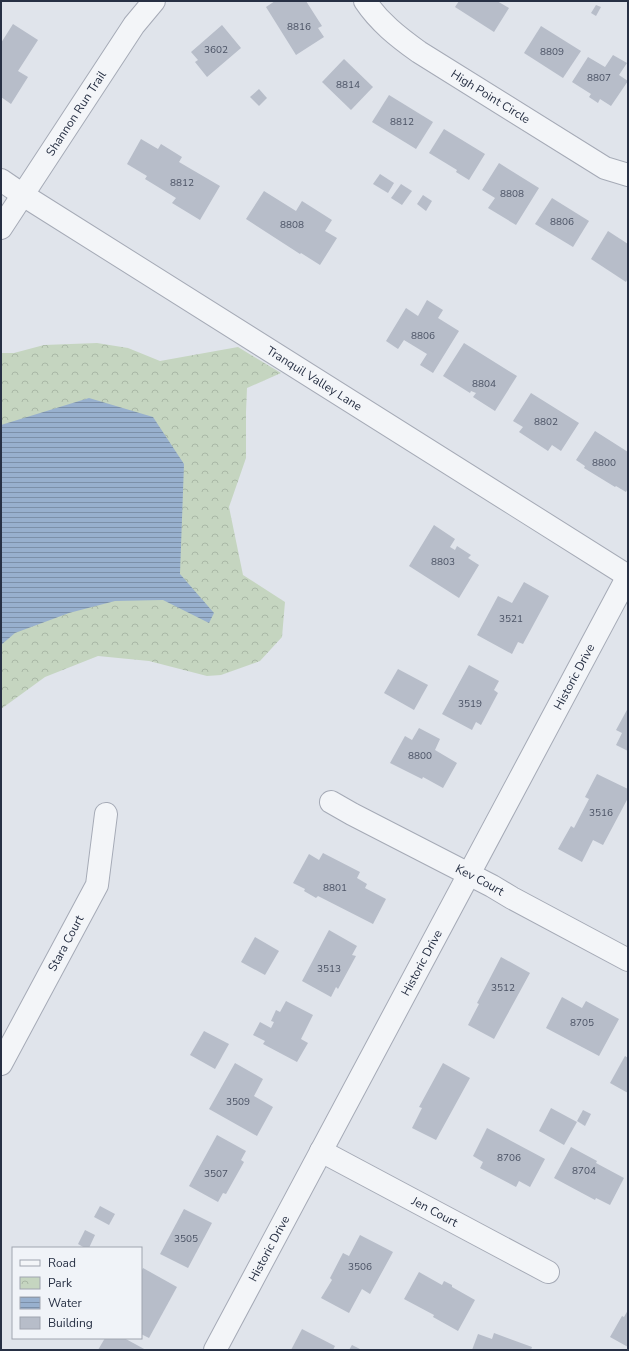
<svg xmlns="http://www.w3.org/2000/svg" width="629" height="1351" viewBox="0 0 629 1351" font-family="'Nunito Sans',sans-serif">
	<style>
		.park { fill: url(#park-crowns) }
		.water { fill: url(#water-rules) }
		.building { fill: #b7bdc9 }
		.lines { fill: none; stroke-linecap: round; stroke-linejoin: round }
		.minor-casing { stroke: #a5aab6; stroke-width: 24 }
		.minor { stroke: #f3f5f8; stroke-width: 22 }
		.labels { text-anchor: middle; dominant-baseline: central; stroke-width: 3.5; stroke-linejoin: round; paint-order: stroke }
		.number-label { font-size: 10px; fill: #4b5365 }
		.street-label { font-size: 12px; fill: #273044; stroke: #f0f3f8 }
	</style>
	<defs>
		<pattern id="park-crowns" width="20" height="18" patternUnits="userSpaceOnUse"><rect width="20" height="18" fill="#c5d5c0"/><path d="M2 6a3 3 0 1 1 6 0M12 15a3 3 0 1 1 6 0" fill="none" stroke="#a9b7a6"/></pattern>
		<pattern id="water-rules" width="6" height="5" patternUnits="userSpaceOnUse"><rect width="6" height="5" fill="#98b0ce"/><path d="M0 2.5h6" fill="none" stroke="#7c90a9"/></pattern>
	</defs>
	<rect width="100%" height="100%" fill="#e0e4eb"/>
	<path class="park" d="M97,343L128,348L160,361L238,347L281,373L247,388L246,412V458L229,507L243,575L285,602L282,637L260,661L221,675L207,676L149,661L98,656L45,677L1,709V353H14L44,345Z"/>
	<path class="water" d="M89,398L153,417L184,464L180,574L214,613L209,623L163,600L115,601L69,613L15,633L1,645V425Z"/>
	<g class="building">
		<path d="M275,1H306L322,26L318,28L324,37L296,55L266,7Z"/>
		<path d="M459,1H497L509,8L494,32L455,7Z"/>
		<path d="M596,5L601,7L596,16L591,13Z"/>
		<path d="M13,24L38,40L18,71L28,77L11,104L1,97V43Z"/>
		<path d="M222,25L241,48L207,77L195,62L198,60L191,52Z"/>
		<path d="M541,26L581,51L563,78L524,53Z"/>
		<path d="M613,55L627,63L619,75L628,81L611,106L600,99L598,103L589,97L591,94L572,82L588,57L605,67Z"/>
		<path d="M344,59L373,87L351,110L322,82Z"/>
		<path d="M259,89L267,98L259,106L250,97Z"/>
		<path d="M389,95L433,122L416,149L372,122Z"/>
		<path d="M444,129L485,154L469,180L456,172L457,170L429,153Z"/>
		<path d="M141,139L158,149L161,144L182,157L179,162L220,186L200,220L172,203L176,198L145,179L147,176L127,164Z"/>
		<path d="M499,163L539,188L516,225L488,208L495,198L482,190Z"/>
		<path d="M380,174L394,183L388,193L373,184Z"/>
		<path d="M401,184L412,191L402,205L391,198Z"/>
		<path d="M264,191L296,211L302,201L332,220L325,231L337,238L320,265L301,253L300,254L246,219Z"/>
		<path d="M423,195L432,201L426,211L417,204Z"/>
		<path d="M552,198L589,221L573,247L535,224Z"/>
		<path d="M608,231L628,244V278L626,282L591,259Z"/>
		<path d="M427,300L443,310L438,318L459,331L433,373L420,365L427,354L404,340L398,349L386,341L406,308L418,316Z"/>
		<path d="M464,343L517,376L495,411L473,397L476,393L471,391L470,393L443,376Z"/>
		<path d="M531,393L579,423L561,451L552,445L548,451L519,432L523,427L513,421Z"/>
		<path d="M595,431L628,452V488L626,492L616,486L615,487L584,468L585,466L576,460Z"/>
		<path d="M434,525L455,539L450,547L455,550L457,546L471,555L468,558L479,565L459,598L409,566Z"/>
		<path d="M524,582L549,596L523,644L518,642L512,654L477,635L498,596L512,603Z"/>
		<path d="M469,665L499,681L494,690L498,693L481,725L476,722L472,730L442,714Z"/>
		<path d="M398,669L428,685L414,710L384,693Z"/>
		<path d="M628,708V751L616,745L622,733L616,730Z"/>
		<path d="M419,728L440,739L435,750L457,763L443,788L423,777L422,779L390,763L405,736L412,740Z"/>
		<path d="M597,774L628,789V798L603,845L593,840L582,862L558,849L571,826L574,828L589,799L585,797Z"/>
		<path d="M323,853L360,872L357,878L367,884L365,888L386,899L373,924L318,896L316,898L304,891L305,889L293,883L309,854L319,860Z"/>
		<path d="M329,930L357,946L352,955L356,956L338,989L336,987L331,997L302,981Z"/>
		<path d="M255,937L279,951L265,975L241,962Z"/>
		<path d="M501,957L530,973L494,1039L468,1025L479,1004L477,1003Z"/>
		<path d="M562,997L582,1008L586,1001L619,1019L599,1056L546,1028Z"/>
		<path d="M286,1001L313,1015L301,1039L308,1043L297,1062L263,1044L265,1041L253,1035L260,1022L271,1028L274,1022L271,1021L276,1010L280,1012Z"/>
		<path d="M204,1031L229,1044L215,1069L190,1055Z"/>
		<path d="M625,1056L628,1058V1093L610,1083Z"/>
		<path d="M235,1063L263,1079L254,1096L273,1107L257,1136L209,1109Z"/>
		<path d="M443,1063L470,1078L436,1140L412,1128L422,1108L419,1107Z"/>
		<path d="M551,1108L577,1122L564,1145L539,1131Z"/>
		<path d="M583,1110L591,1114L585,1126L577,1121Z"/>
		<path d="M487,1128L545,1159L530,1187L519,1181L516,1187L480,1168L483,1162L473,1156Z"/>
		<path d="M217,1135L246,1151L241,1160L244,1162L226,1194L223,1193L218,1202L189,1186Z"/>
		<path d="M571,1147L597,1161L596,1163L624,1178L610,1205L596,1198L595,1200L554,1178Z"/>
		<path d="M100,1206L115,1214L109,1225L94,1217Z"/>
		<path d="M184,1209L212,1223L188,1268L160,1254Z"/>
		<path d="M85,1230L95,1235L89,1248H85L78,1244Z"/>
		<path d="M360,1235L393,1252L370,1294L362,1289L349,1313L321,1298L332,1280L330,1278L343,1253L349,1256Z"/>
		<path d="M143,1268L177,1287L149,1338L141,1334V1272Z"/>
		<path d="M419,1272L442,1285L444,1281L452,1285V1287L475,1300L458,1331L433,1317L434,1315L404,1299Z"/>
		<path d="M628,1310V1347L610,1337L622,1316L624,1317Z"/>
		<path d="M302,1329L335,1346L333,1350H291Z"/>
		<path d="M494,1333L532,1347L531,1350H472L478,1334L492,1339Z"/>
		<path d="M105,1338H124L146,1350H98Z"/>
		<path d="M352,1345L362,1350H349Z"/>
	</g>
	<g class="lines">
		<g class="minor-casing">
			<g id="minor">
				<path id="s1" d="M365,1C379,22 398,37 419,52L605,168L628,175"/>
				<path id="s2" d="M1,180L23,195L628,576"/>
				<path id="s3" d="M1,228L134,25L154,1"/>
				<path id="s4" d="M331,802L352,814L492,886L512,898L628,960"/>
				<path id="s5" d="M1,1064L97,885L106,814"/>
				<path id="s6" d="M321,1151L548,1272"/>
				<path id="s7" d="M215,1350L628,576"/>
			</g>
		</g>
		<use href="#minor" class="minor"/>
	</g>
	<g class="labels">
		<g class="number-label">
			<text x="299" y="27">8816</text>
			<text x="216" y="50">3602</text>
			<text x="552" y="52">8809</text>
			<text x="599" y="78">8807</text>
			<text x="348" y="85">8814</text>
			<text x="402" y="122">8812</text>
			<text x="182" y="183">8812</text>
			<text x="512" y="194">8808</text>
			<text x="562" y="222">8806</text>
			<text x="292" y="225">8808</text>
			<text x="423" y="336">8806</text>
			<text x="484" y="384">8804</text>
			<text x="546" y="422">8802</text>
			<text x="604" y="463">8800</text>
			<text x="443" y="562">8803</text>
			<text x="511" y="619">3521</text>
			<text x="470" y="704">3519</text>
			<text x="420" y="756">8800</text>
			<text x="601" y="813">3516</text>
			<text x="335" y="888">8801</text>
			<text x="329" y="969">3513</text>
			<text x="503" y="988">3512</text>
			<text x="582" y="1023">8705</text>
			<text x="238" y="1102">3509</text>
			<text x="509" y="1158">8706</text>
			<text x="584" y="1171">8704</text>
			<text x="216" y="1174">3507</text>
			<text x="186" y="1239">3505</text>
			<text x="360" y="1267">3506</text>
		</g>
		<g class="street-label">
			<text stroke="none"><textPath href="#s1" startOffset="159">High Point Circle</textPath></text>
			<text stroke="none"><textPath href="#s3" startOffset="137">Shannon Run Trail</textPath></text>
			<text stroke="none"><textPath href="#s2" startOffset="371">Tranquil Valley Lane</textPath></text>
			<text stroke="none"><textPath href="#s7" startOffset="763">Historic Drive</textPath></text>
			<text stroke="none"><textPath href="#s4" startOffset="168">Kev Court</textPath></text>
			<text stroke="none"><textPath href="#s5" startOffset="137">Stara Court</textPath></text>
			<text stroke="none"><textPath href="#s7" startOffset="439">Historic Drive</textPath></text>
			<text stroke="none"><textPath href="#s6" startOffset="129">Jen Court</textPath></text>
			<text stroke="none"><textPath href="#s7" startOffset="115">Historic Drive</textPath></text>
		</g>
	</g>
	<rect width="629" height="1351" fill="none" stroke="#273044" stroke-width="4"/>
	<rect x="12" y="1247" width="130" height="92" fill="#f0f3f8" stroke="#a0a5b0"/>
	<rect x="20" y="1260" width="20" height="6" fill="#f3f5f8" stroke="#a0a5b0"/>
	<text x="48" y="1267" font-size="12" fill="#273044">Road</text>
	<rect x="20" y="1277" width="20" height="12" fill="url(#park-crowns)" stroke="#a0a5b0"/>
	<text x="48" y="1287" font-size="12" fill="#273044">Park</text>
	<rect x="20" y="1297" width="20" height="12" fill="url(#water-rules)" stroke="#a0a5b0"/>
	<text x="48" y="1307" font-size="12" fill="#273044">Water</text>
	<rect x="20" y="1317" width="20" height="12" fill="#b7bdc9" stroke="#a0a5b0"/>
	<text x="48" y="1327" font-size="12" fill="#273044">Building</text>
</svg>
